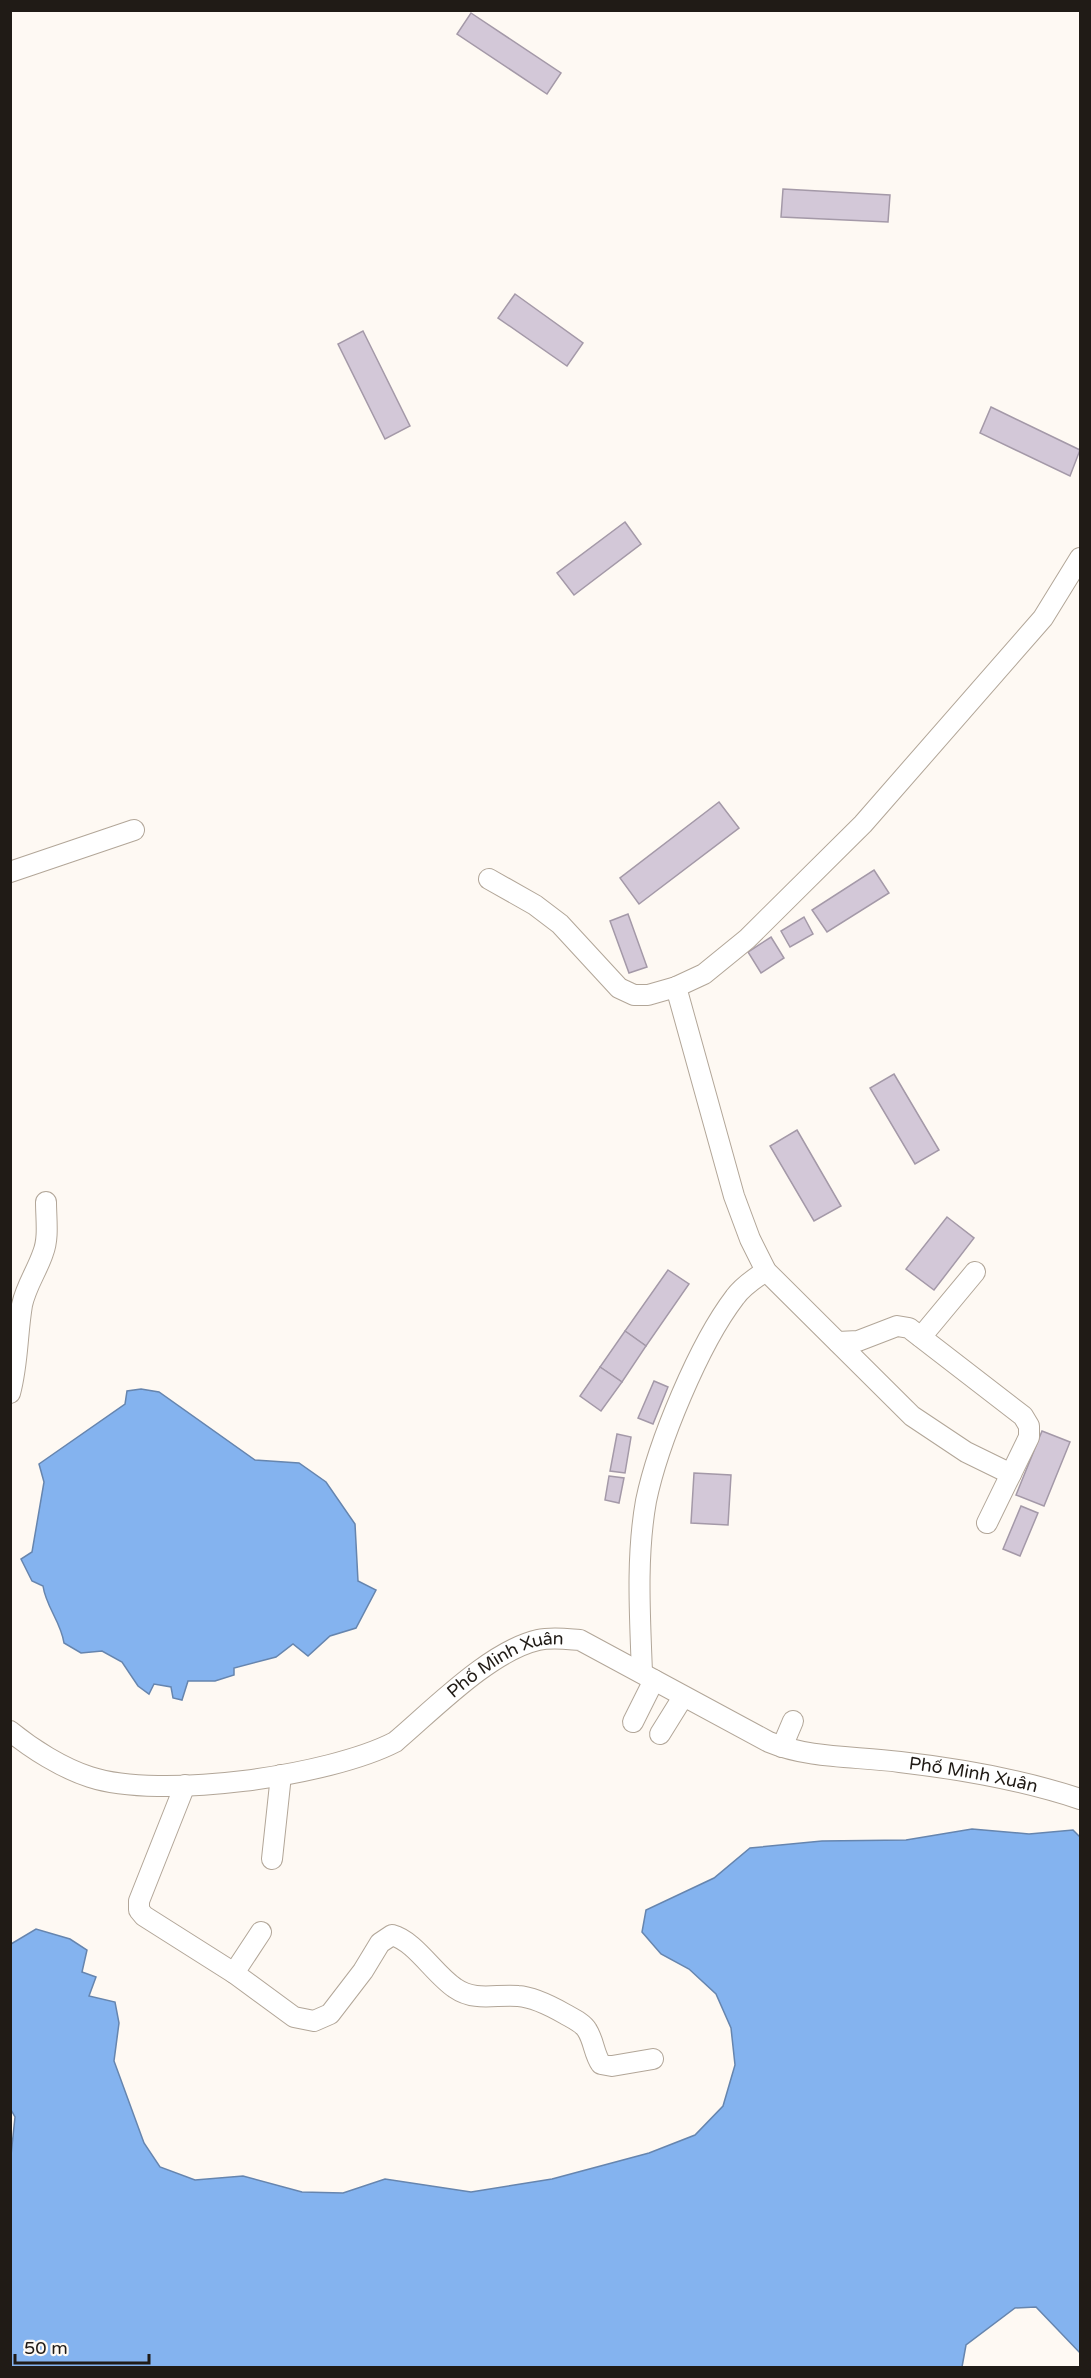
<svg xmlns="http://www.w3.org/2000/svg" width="1091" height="2378" viewBox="0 0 1091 2378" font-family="'Varela Round',sans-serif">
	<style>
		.water { fill: #84b3ef; stroke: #6685ae; stroke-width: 1.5 }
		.building { fill: #d3c8d8; stroke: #a499a8; stroke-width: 1.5 }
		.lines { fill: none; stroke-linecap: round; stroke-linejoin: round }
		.minor-casing { stroke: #b2a698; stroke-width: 22 }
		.minor { stroke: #fff; stroke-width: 20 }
		.labels { text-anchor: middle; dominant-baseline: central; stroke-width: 6; stroke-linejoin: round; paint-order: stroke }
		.street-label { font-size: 18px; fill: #201b16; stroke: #fef9f3 }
	</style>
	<rect width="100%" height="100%" fill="#fef9f3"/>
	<g class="water">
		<path d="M141,1389L159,1392L255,1460L299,1463L326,1482L355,1524L358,1581L376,1590L356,1628L330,1636L308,1656L293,1644L276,1657L234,1668V1675L215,1681H188L182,1700L173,1698L171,1687L154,1684L149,1694L138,1686L122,1662L102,1651L81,1653L64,1643C61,1622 46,1607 43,1586L32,1581L21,1559L32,1552L44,1482L39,1464L125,1404L127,1391Z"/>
		<path d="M972,1829L1029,1834L1073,1830L1080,1837V2353L1036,2307L1015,2308L966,2345L962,2367H11L10,2165L15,2117L10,2108L11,1944L36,1929L70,1939L87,1950L82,1972L96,1977L89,1996L115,2002L119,2023L114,2061L144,2143L160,2167L195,2180L243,2176L302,2192L343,2193L385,2179L471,2192L552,2179L649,2153L695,2135L723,2106L735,2065L731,2028L716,1994L689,1969L661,1954L642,1932L646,1910L714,1878L750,1848L822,1841L906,1840Z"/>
	</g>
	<g class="building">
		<path d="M471,13L561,73L547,94L457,34Z"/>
		<path d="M783,189L890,195L888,222L781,217Z"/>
		<path d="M515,294L583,343L567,366L498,318Z"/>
		<path d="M363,331L410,426L385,439L338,344Z"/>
		<path d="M991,407L1080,450L1070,476L980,433Z"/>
		<path d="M625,522L641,544L574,595L557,573Z"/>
		<path d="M719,802L739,828L639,904L620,878Z"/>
		<path d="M874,870L889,893L827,932L812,910Z"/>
		<path d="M628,914L647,967L629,973L610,921Z"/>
		<path d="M804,917L813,934L790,947L781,931Z"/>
		<path d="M771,937L784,958L761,973L748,952Z"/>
		<path d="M894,1074L939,1150L915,1164L870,1088Z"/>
		<path d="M797,1130L841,1206L814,1221L770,1146Z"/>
		<path d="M947,1217L974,1238L934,1290L906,1269Z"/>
		<path d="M668,1270L689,1284L646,1346L625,1331Z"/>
		<path d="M625,1331L646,1346L622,1382L600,1367Z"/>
		<path d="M600,1367L622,1382L601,1411L580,1396Z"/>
		<path d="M654,1381L668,1387L653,1424L638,1418Z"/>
		<path d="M1042,1431L1070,1442L1044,1506L1016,1495Z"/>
		<path d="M617,1434L631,1437L625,1473L610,1471Z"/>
		<path d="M694,1473L731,1475L728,1525L691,1523Z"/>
		<path d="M609,1476L624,1478L619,1503L605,1500Z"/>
		<path d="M1021,1506L1038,1513L1020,1556L1003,1549Z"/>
	</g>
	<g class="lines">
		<g class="minor-casing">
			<g id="minor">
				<path d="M10,872L134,830"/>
				<path d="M489,879L535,905L560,924L619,988L634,995H648L676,987L704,974L747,939L863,824L1043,618L1080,558"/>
				<path d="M676,987L734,1196L750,1239L766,1271L912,1416L966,1452L1011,1474"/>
				<path d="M921,1337L975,1272"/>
				<path d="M838,1342L858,1341L897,1326L909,1328L1023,1416L1029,1426V1437L987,1523"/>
				<path d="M10,1393C18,1364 17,1335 22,1305C26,1286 37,1271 43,1253C49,1238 46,1219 46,1202"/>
				<path d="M642,1673C640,1617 636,1557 646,1501C658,1443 699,1344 735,1297C743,1286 755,1278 766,1271"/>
				<path d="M633,1722L654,1680"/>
				<path id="s1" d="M10,1731C32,1749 62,1768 90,1777C160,1800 329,1776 395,1742C434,1709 490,1651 538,1640C552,1637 566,1639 580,1640L769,1742C810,1759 856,1756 900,1762C960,1769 1023,1780 1080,1799"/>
				<path d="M660,1734L683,1697"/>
				<path d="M782,1747L793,1721"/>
				<path d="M185,1785L139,1901V1910L144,1916L234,1973L294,2017L314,2021L330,2014L363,1971L380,1943L392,1935C415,1941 434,1974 455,1988C475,2002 496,1994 518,1996C534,1997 551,2006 565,2014C572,2018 583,2023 587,2030C594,2041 594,2054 601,2064L612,2066L653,2059"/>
				<path d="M272,1859L281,1775"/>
				<path d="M234,1973L261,1932"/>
			</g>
		</g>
		<use href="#minor" class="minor"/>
	</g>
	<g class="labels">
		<g class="street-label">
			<text stroke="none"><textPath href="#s1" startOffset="542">Phố Minh Xuân</textPath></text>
			<text stroke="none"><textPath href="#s1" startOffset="1046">Phố Minh Xuân</textPath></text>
		</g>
	</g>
	<rect width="1091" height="2378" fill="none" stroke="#201b16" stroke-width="24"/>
	<path d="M15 2354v9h134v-9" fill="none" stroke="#201b16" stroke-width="3"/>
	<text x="24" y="2354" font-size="18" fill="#201b16" stroke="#fef9f3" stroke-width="4.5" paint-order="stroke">50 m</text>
</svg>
